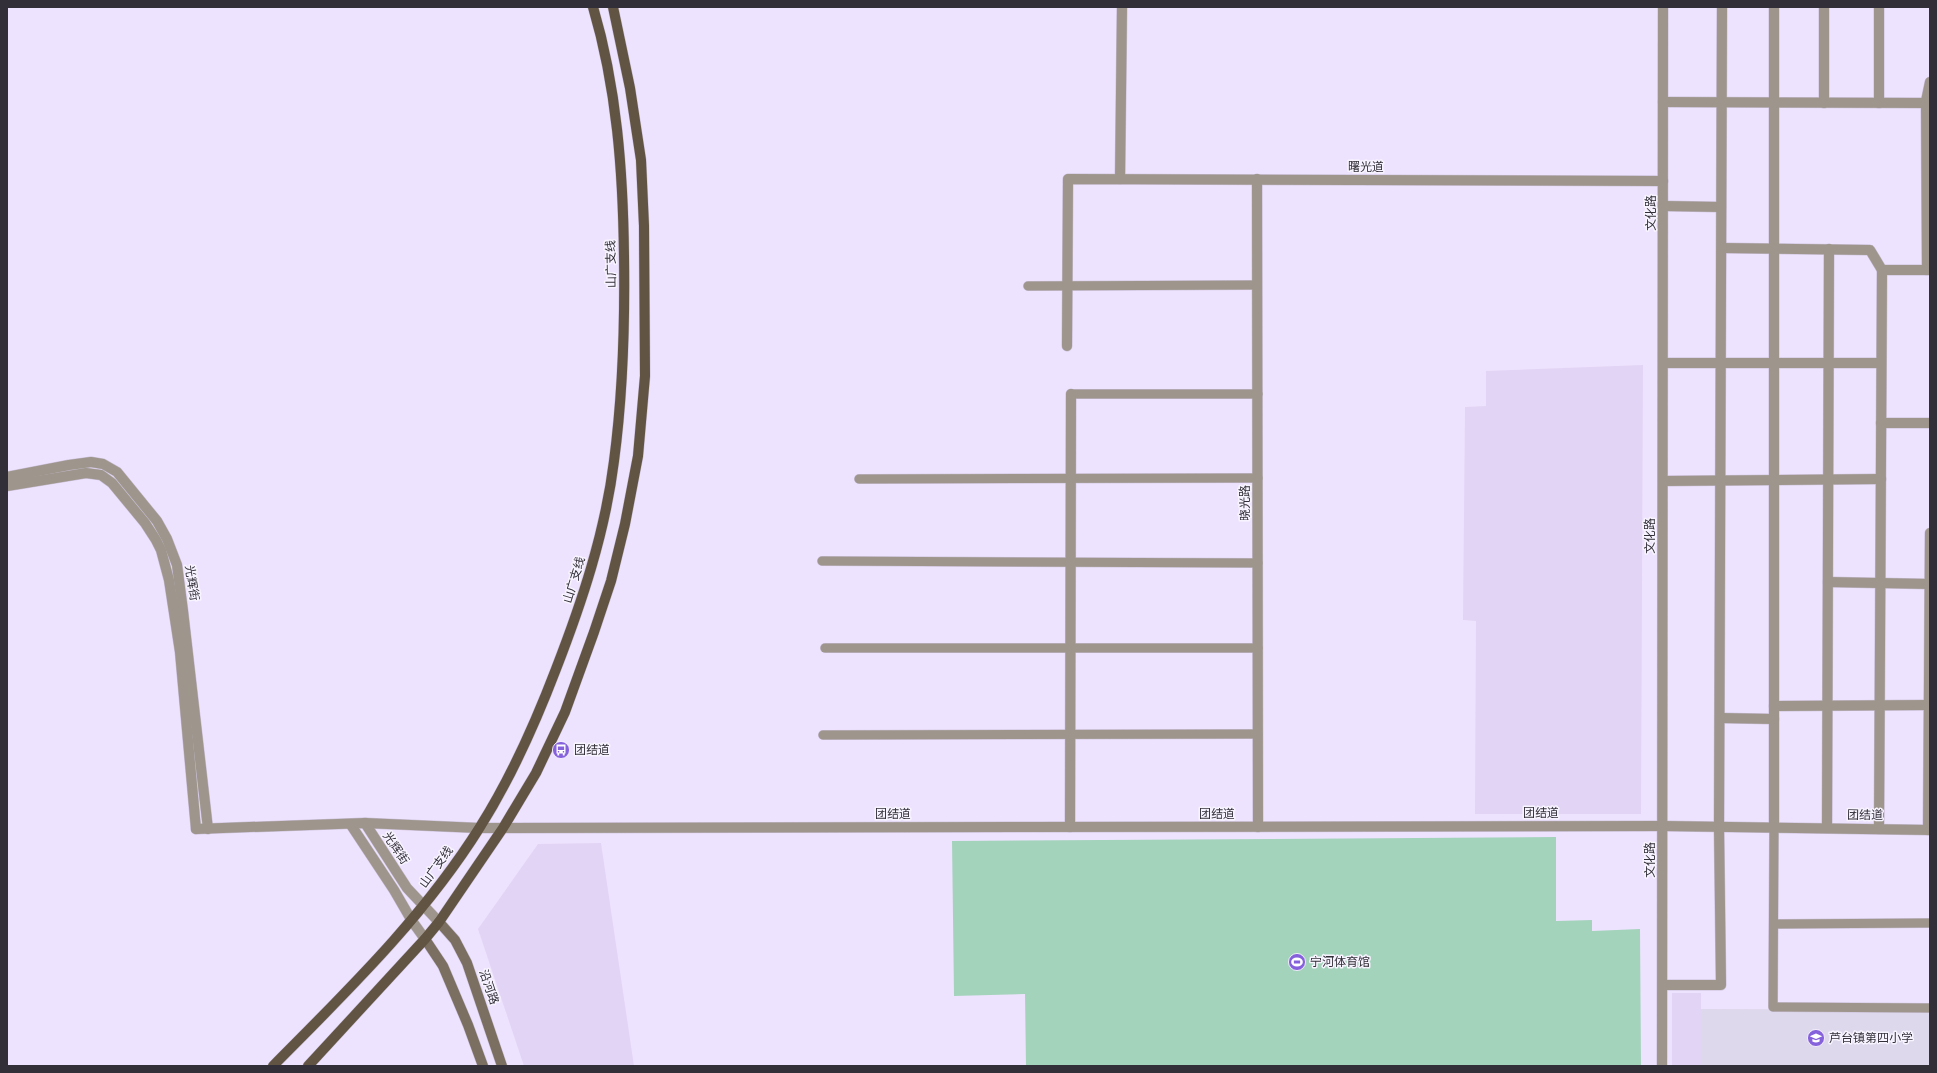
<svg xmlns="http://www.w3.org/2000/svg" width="1937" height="1073" viewBox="0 0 1937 1073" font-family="'Crimson Pro','Noto Sans SC',serif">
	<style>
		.built { fill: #e2d4f5 }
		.education { fill: #ded8ec }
		.green { fill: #a4d3bc }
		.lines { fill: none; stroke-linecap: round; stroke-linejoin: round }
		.service-casing { stroke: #c9bfd7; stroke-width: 10 }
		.minor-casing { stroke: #c9bfd7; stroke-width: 11 }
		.tertiary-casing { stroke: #c9bfd7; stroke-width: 11 }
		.secondary-casing { stroke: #c9bfd7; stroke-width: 11 }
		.primary-casing { stroke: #c9bfd7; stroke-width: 11 }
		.service { stroke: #9e968c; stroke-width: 9 }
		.minor { stroke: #9e968c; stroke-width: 10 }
		.tertiary { stroke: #9e968c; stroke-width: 10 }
		.secondary { stroke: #7b6f61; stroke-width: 10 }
		.primary { stroke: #615442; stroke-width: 10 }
		.labels { text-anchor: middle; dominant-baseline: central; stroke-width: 3; stroke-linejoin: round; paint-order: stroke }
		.street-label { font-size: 12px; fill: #332f39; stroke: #f8f4ff }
		.poi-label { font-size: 12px; fill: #332f39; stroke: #f8f4ff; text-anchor: start }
	</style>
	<rect width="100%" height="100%" fill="#eee3fe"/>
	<g class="built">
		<path d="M1643,365L1641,814H1475L1476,621L1463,620L1465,407L1486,406V371Z"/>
		<path d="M601,843L634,1066H524L478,929L538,844Z"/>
		<rect x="1672" y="993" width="29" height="73"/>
	</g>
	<path class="education" d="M1701,1009L1930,1010V1066H1701Z"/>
	<path class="green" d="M1556,837V921L1592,920V931L1640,929L1641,1066H1026L1025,994L954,996L952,841Z"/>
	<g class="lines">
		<g class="service-casing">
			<g id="service">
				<path d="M1028,286L1257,285"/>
				<path d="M1071,394H1258"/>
				<path d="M859,479L1258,478"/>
				<path d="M822,561L1258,563"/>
				<path d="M825,648H1258"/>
				<path d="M823,735L1258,734"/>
				<path d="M1774,826L1773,1007L1930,1008"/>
				<path d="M1774,924L1930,923"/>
			</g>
		</g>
		<g class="minor-casing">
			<g id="minor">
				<path d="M1774,7V826"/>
				<path d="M1663,102L1930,103"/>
				<path d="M1824,103V7"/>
				<path d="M1879,103V7"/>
				<path d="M1120,179L1122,7"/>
				<path d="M1257,179L1258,827"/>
				<path d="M1664,206L1721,207"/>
				<path d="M1722,248L1870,250L1882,270"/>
				<path d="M1927,270L1926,101L1930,82"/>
				<path d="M1067,346L1068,179L1663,181"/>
				<path d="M1664,363H1881"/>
				<path d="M1881,423H1930"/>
				<path d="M1663,481L1881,479"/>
				<path d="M1828,582L1930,584"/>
				<path d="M1774,706L1930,705"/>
				<path d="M1720,718L1774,719"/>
				<path d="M1070,827L1071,394"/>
				<path d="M1827,828L1829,249"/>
				<path d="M196,829L365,823L479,828L1663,826L1930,830"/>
				<path d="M1879,829L1882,270H1930"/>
				<path d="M1928,830L1930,533"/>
				<path d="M1663,985H1721L1719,827L1722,7"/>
			</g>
		</g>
		<g class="tertiary-casing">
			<g id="tertiary">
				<path d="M7,477L69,465L91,462L103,464L117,472L157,521L167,539L177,565L183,611L208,829"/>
				<path d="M7,486L86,473L101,475L112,483L145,523L156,540L161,550L169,580L180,652L196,829"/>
				<path d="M365,823L407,888L439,922"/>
				<path d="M351,825L394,890L412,921L425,939"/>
				<path d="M1662,1066L1663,7"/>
			</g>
		</g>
		<g class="secondary-casing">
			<g id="secondary">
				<path d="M439,922L455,940L467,963L502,1066"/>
				<path d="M425,939L443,966L468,1025L483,1066"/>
			</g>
		</g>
		<g class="primary-casing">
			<g id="primary">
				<path d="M273,1066C347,991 423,918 480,827C511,778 535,724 556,669C582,602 605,533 614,461C623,393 625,324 624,256C623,172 617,88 593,7"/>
				<path d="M308,1066L425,939L439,922L503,828L536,773L565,712L594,632L611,581L625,524L638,456L645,376L644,226L641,160L630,88L613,7"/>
			</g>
		</g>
		<use href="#service" class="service"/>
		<use href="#minor" class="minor"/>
		<use href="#tertiary" class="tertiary"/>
		<use href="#secondary" class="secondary"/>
		<use href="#primary" class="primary"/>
	</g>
	<defs>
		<g id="bus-disc" transform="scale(0.9)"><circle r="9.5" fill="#8661dc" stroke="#f8f4ff"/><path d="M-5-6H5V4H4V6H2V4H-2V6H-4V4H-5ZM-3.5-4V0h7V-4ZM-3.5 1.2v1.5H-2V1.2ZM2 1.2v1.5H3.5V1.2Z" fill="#fff"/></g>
		<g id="stadium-disc" transform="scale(0.9)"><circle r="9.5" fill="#8661dc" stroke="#f8f4ff"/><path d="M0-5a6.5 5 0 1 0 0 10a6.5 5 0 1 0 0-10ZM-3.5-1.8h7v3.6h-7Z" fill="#fff"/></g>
		<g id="school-disc" transform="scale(0.9)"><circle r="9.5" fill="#8661dc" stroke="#f8f4ff"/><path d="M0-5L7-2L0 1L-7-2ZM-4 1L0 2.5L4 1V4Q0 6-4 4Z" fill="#fff"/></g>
	</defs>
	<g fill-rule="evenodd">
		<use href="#bus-disc" x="561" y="750"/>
		<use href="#stadium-disc" x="1297" y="962"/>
		<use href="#school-disc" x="1816" y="1038"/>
	</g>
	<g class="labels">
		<g class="street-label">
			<text x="1366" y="167">曙光道</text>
			<text transform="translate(1651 213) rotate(-90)">文化路</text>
			<text transform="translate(611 264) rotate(-91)">山广支线</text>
			<text transform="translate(1245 503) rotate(-90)">晓光路</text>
			<text transform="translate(1650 536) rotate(-90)">文化路</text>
			<text transform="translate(574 580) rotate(-73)">山广支线</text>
			<text transform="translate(192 583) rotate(81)">光辉街</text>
			<text x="1541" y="813">团结道</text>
			<text x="893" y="814">团结道</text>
			<text x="1217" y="814">团结道</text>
			<text transform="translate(1865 815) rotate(1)">团结道</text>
			<text transform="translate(396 848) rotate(56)">光辉街</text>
			<text transform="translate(1650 860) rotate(-90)">文化路</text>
			<text transform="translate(436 867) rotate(-54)">山广支线</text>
			<text transform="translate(489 987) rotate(71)">沿河路</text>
		</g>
		<g class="poi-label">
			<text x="574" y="750">团结道</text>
			<text x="1310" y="962">宁河体育馆</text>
			<text x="1829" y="1038">芦台镇第四小学</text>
		</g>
	</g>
	<rect width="1937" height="1073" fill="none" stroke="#332f39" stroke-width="16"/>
</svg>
